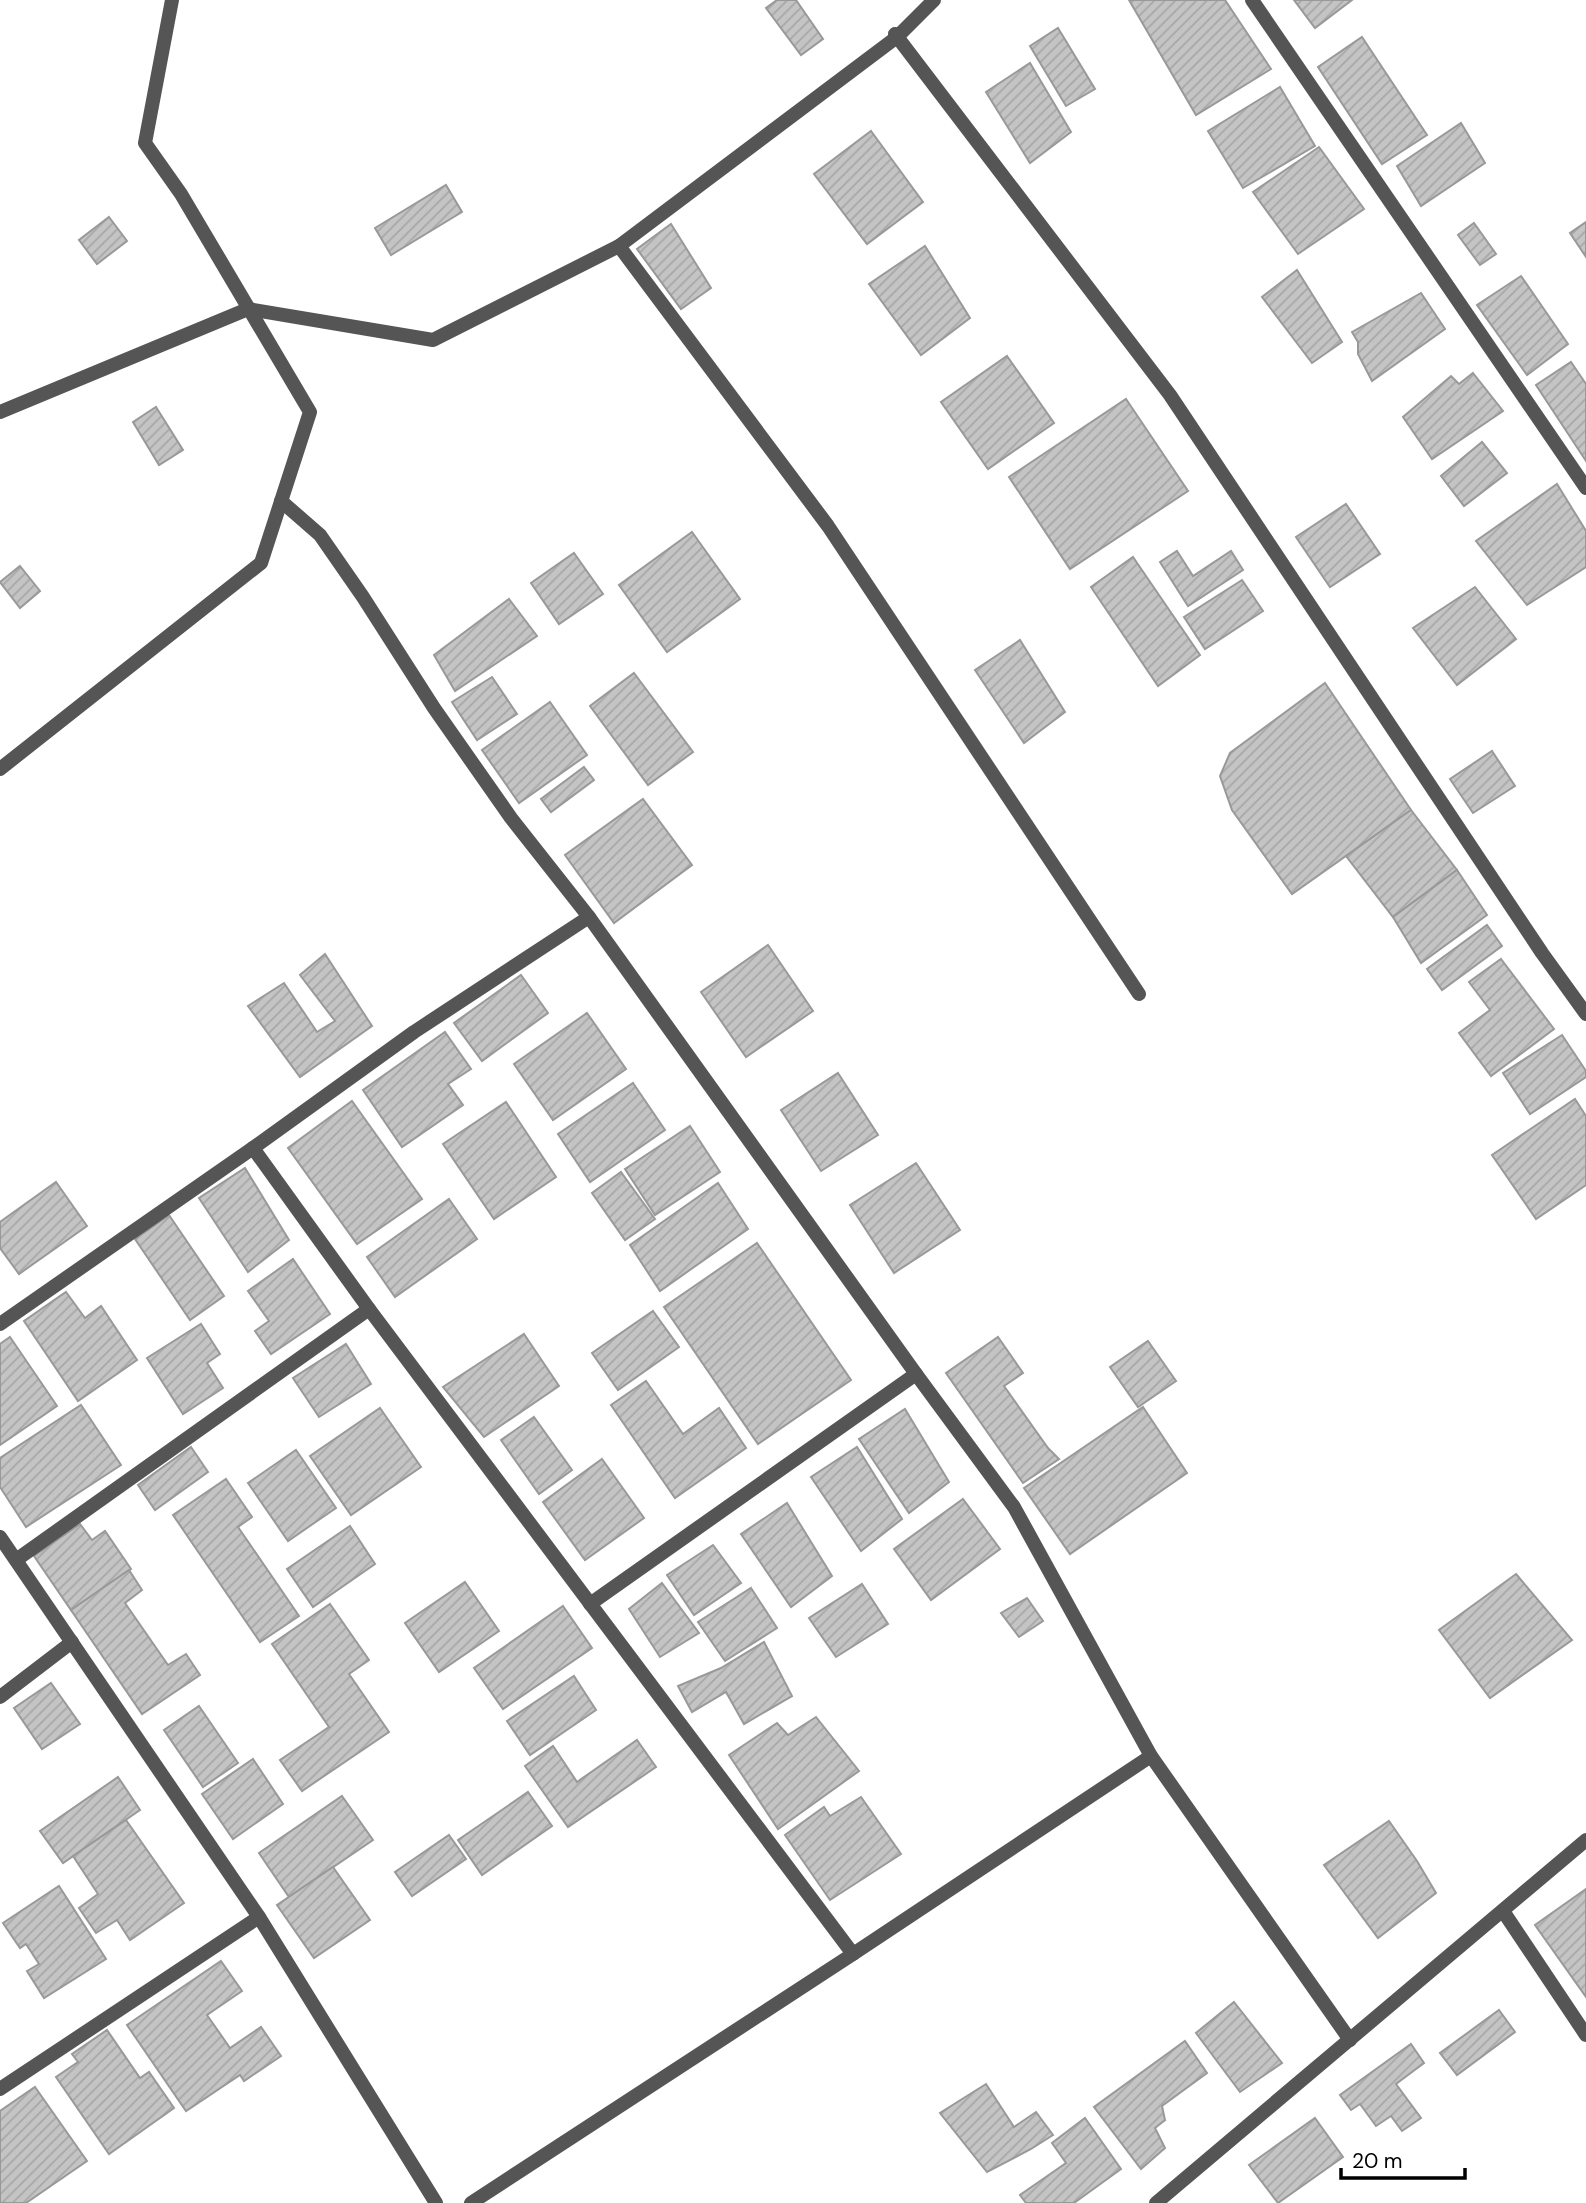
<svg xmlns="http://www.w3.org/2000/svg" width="1586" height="2203" viewBox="0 0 1586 2203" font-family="'DM Sans',sans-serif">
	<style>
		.building { fill: url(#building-hatch); stroke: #999; stroke-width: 2 }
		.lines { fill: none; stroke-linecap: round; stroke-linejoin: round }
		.service { stroke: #555; stroke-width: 14 }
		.minor { stroke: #555; stroke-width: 14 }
	</style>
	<defs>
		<pattern id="building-hatch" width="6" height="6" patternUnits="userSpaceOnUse" patternTransform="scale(1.75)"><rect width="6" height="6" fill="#c4c4c4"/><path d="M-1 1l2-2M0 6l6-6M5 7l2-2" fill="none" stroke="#a7a7a7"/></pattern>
	</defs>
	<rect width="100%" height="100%" fill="#fff"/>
	<g class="building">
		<path d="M777,0H796L823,39L801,55L766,8Z"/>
		<path d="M1129,0H1225L1271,69L1196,115Z"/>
		<path d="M1294,0H1352L1315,28Z"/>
		<path d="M1058,28L1095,89L1066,106L1030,46Z"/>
		<path d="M1362,37L1427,135L1382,164L1318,67Z"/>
		<path d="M1030,63L1071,132L1030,163L986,92Z"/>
		<path d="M1280,87L1315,146L1243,188L1208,131Z"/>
		<path d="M1461,123L1485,163L1421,206L1397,166Z"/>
		<path d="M871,131L923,202L867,244L814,174Z"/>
		<path d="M1319,147L1364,209L1298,254L1253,192Z"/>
		<path d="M446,185L462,212L391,255L375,228Z"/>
		<path d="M109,217L127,241L97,264L79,240Z"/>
		<path d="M1586,222V257L1570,233Z"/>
		<path d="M1474,223L1496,254L1480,265L1458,235Z"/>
		<path d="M671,224L711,288L681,309L637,249Z"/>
		<path d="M925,246L970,318L921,355L869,284Z"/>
		<path d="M1297,270L1342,342L1312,363L1262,297Z"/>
		<path d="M1521,276L1568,344L1527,375L1477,305Z"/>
		<path d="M1421,293L1445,329L1372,381L1358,354V342L1352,332Z"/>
		<path d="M1007,356L1054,423L988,469L941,402Z"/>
		<path d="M1571,362L1586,384V461L1536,385Z"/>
		<path d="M1473,373L1503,411L1432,459L1403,417L1451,376L1459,384Z"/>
		<path d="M1126,399L1188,491L1070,569L1009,477Z"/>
		<path d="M156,407L183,450L159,465L133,422Z"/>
		<path d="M1482,442L1507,473L1464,506L1441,476Z"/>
		<path d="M1557,484L1586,531V567L1527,605L1476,541Z"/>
		<path d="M1346,504L1380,554L1330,587L1296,537Z"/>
		<path d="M692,532L740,599L667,652L619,585Z"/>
		<path d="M1177,551L1193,576L1231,551L1243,570L1188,606L1160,562Z"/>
		<path d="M574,553L603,594L559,624L531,583Z"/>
		<path d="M1133,557L1200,655L1158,686L1091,587Z"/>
		<path d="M20,566L40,591L20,608L0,582Z"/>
		<path d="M1242,580L1263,611L1205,649L1184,617Z"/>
		<path d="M1475,587L1516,639L1457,685L1413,628Z"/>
		<path d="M509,599L537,636L455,691L434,655Z"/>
		<path d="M1020,640L1065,712L1024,743L975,670Z"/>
		<path d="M634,673L693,752L648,785L590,706Z"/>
		<path d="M492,677L517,714L477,740L452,702Z"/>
		<path d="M1325,683L1411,810L1292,894L1232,810L1220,776L1230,753Z"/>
		<path d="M550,702L587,755L519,803L482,750Z"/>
		<path d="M1492,751L1515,786L1473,813L1450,779Z"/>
		<path d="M584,767L594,780L551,812L541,799Z"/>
		<path d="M643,799L692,865L614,923L565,855Z"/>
		<path d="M1411,810L1457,870L1393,917L1346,856Z"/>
		<path d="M1457,870L1487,915L1421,963L1393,917Z"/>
		<path d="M1487,925L1502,946L1442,990L1427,969Z"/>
		<path d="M768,945L813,1011L746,1057L701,992Z"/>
		<path d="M325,954L372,1026L300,1077L248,1006L284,983L317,1032L335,1021L300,975Z"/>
		<path d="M1501,959L1554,1029L1491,1076L1459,1033L1490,1010L1469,982Z"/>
		<path d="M521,975L548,1013L482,1061L454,1023Z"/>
		<path d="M587,1013L626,1069L553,1120L514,1064Z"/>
		<path d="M445,1032L471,1069L448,1084L463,1105L402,1147L363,1090Z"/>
		<path d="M1562,1035L1586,1071V1077L1530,1114L1503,1073Z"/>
		<path d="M838,1073L878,1135L821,1171L781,1110Z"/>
		<path d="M633,1083L665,1130L590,1182L558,1134Z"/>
		<path d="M1575,1099L1586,1116V1185L1536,1219L1492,1155Z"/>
		<path d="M352,1101L422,1199L357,1244L288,1148Z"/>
		<path d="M506,1102L556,1177L494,1219L443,1144Z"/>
		<path d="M690,1126L720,1172L655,1215L625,1169Z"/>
		<path d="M916,1163L960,1230L894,1273L850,1205Z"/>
		<path d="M245,1168L289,1240L248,1272L199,1198Z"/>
		<path d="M621,1172L655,1219L625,1240L592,1193Z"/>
		<path d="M56,1182L87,1226L19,1274L0,1248V1222Z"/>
		<path d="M718,1183L748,1229L660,1291L630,1245Z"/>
		<path d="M449,1199L477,1239L395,1297L367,1257Z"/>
		<path d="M169,1215L224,1296L190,1320L135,1239Z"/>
		<path d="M757,1243L851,1380L758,1444L664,1307Z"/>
		<path d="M293,1259L330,1314L271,1354L255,1331L269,1321L248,1291Z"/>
		<path d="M66,1292L85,1318L101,1306L137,1360L78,1401L24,1321Z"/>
		<path d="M653,1311L679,1347L618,1390L592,1353Z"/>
		<path d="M201,1324L220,1354L207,1363L223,1388L183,1414L147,1358Z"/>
		<path d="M524,1334L559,1386L484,1437L443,1387Z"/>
		<path d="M10,1337L57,1406L0,1445V1344Z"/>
		<path d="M998,1337L1023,1373L1004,1386L1048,1448L1059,1459L1023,1483L946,1373Z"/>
		<path d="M1148,1341L1176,1381L1138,1407L1110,1367Z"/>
		<path d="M346,1344L371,1384L319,1417L293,1378Z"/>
		<path d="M646,1381L683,1434L719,1408L746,1448L675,1498L611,1405Z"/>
		<path d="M81,1405L121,1465L26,1527L0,1487V1458Z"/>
		<path d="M1143,1407L1187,1473L1070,1554L1024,1488Z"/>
		<path d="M380,1408L421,1467L351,1515L310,1456Z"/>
		<path d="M905,1409L949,1482L909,1513L859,1439Z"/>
		<path d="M534,1417L572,1470L539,1494L501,1440Z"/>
		<path d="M191,1447L208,1472L155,1510L138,1485Z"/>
		<path d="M857,1447L902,1519L861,1551L811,1477Z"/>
		<path d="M296,1450L336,1508L288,1541L248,1483Z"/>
		<path d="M602,1459L644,1518L585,1560L543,1502Z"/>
		<path d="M226,1479L252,1517L238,1527L299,1616L260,1642L173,1515Z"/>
		<path d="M963,1499L1000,1549L931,1600L894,1549Z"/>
		<path d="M787,1503L832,1576L791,1607L741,1534Z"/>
		<path d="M80,1524L92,1540L105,1531L131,1569L71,1610L34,1556Z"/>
		<path d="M350,1526L375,1564L313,1607L287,1569Z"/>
		<path d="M713,1545L741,1583L694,1615L667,1575Z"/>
		<path d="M129,1570L142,1590L125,1603L168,1665L186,1654L200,1675L142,1714L71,1610Z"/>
		<path d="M1516,1574L1572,1640L1490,1698L1439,1630Z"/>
		<path d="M465,1582L499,1631L439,1672L405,1623Z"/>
		<path d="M662,1583L699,1633L660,1657L629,1609Z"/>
		<path d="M862,1584L888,1624L836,1657L809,1618Z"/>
		<path d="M751,1588L777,1628L725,1661L698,1622Z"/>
		<path d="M1027,1598L1043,1621L1019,1637L1001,1613Z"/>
		<path d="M330,1604L369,1660L349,1674L389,1732L302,1791L280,1760L329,1727L272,1644Z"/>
		<path d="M563,1606L592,1648L503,1709L474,1668Z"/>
		<path d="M764,1642L792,1696L744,1724L726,1692L692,1712L678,1686L721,1668Z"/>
		<path d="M574,1676L596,1710L530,1755L507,1721Z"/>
		<path d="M51,1683L80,1724L42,1749L14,1708Z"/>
		<path d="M199,1706L238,1763L203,1787L164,1730Z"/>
		<path d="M816,1717L859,1771L778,1829L729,1755L777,1723L788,1735Z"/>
		<path d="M637,1740L656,1767L568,1827L525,1766L553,1746L577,1782Z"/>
		<path d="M253,1759L283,1804L233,1839L202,1794Z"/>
		<path d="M118,1777L140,1810L63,1863L40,1831Z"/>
		<path d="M528,1792L552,1826L482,1875L458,1840Z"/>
		<path d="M342,1796L373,1840L289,1897L259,1853Z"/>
		<path d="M861,1797L901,1854L830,1900L785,1835L824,1807L830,1816Z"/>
		<path d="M126,1820L184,1903L130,1940L117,1920L96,1933L79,1908L98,1894L73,1856Z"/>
		<path d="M1389,1821L1417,1861L1436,1893L1378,1938L1324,1865Z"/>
		<path d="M449,1835L466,1859L412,1896L395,1872Z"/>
		<path d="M333,1867L370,1920L314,1958L277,1905Z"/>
		<path d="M59,1886L106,1959L44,1998L27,1971L39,1964L26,1944L20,1948L3,1923Z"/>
		<path d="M1586,1889V1997L1535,1925Z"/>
		<path d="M221,1961L242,1991L207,2015L230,2048L261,2027L281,2056L244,2081L240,2075L186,2111L127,2025Z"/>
		<path d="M1234,2002L1282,2063L1240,2092L1196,2033Z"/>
		<path d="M1499,2010L1515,2032L1457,2075L1440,2053Z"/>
		<path d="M107,2030L140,2078L149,2072L174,2108L109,2154L56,2077L78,2062L72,2054Z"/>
		<path d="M1185,2041L1207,2073L1162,2106L1165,2120L1155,2128L1165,2148L1141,2169L1094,2107Z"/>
		<path d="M1411,2044L1424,2063L1396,2084L1421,2118L1402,2131L1391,2116L1376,2126L1360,2104L1351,2110L1340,2095Z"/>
		<path d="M986,2084L1014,2127L1036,2112L1053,2135L1031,2149L987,2172L940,2113Z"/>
		<path d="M35,2087L87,2161L26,2203H0V2111Z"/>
		<path d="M1085,2118L1121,2169L1074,2203H1026L1020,2195L1066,2163L1052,2143Z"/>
		<path d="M1315,2118L1343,2157L1278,2203L1249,2165Z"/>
	</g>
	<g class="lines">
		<g class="service">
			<path d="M0,412L248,309L433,340L619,246"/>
			<path d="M0,769L261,563L310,412L181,194L145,143L172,0"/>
		</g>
		<g class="minor">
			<path d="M934,0L897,37L619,246L828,526L1139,994"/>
			<path d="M1252,0L1586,488"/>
			<path d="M895,34L1170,395L1542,953L1586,1014"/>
			<path d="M281,501L320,535L363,597L434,708L511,818L589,917L916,1374L1014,1507L1151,1756L1350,2040"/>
			<path d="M253,1148L369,1309L853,1954"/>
			<path d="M0,1324L253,1148L414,1032L589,917"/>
			<path d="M0,1537L259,1917L436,2203"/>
			<path d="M16,1560L369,1309"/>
			<path d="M590,1604L916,1374"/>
			<path d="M0,1697L72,1642"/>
			<path d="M1503,1911L1586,2035"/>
			<path d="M0,2089L259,1917"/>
			<path d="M471,2203L853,1954L1151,1756"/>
			<path d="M1156,2203L1586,1840"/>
		</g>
	</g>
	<path d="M1341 2168v10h124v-10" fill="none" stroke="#000000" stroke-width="3.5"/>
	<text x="1352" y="2168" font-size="21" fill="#000000" stroke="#ffffff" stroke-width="5" paint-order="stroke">20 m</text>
</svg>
